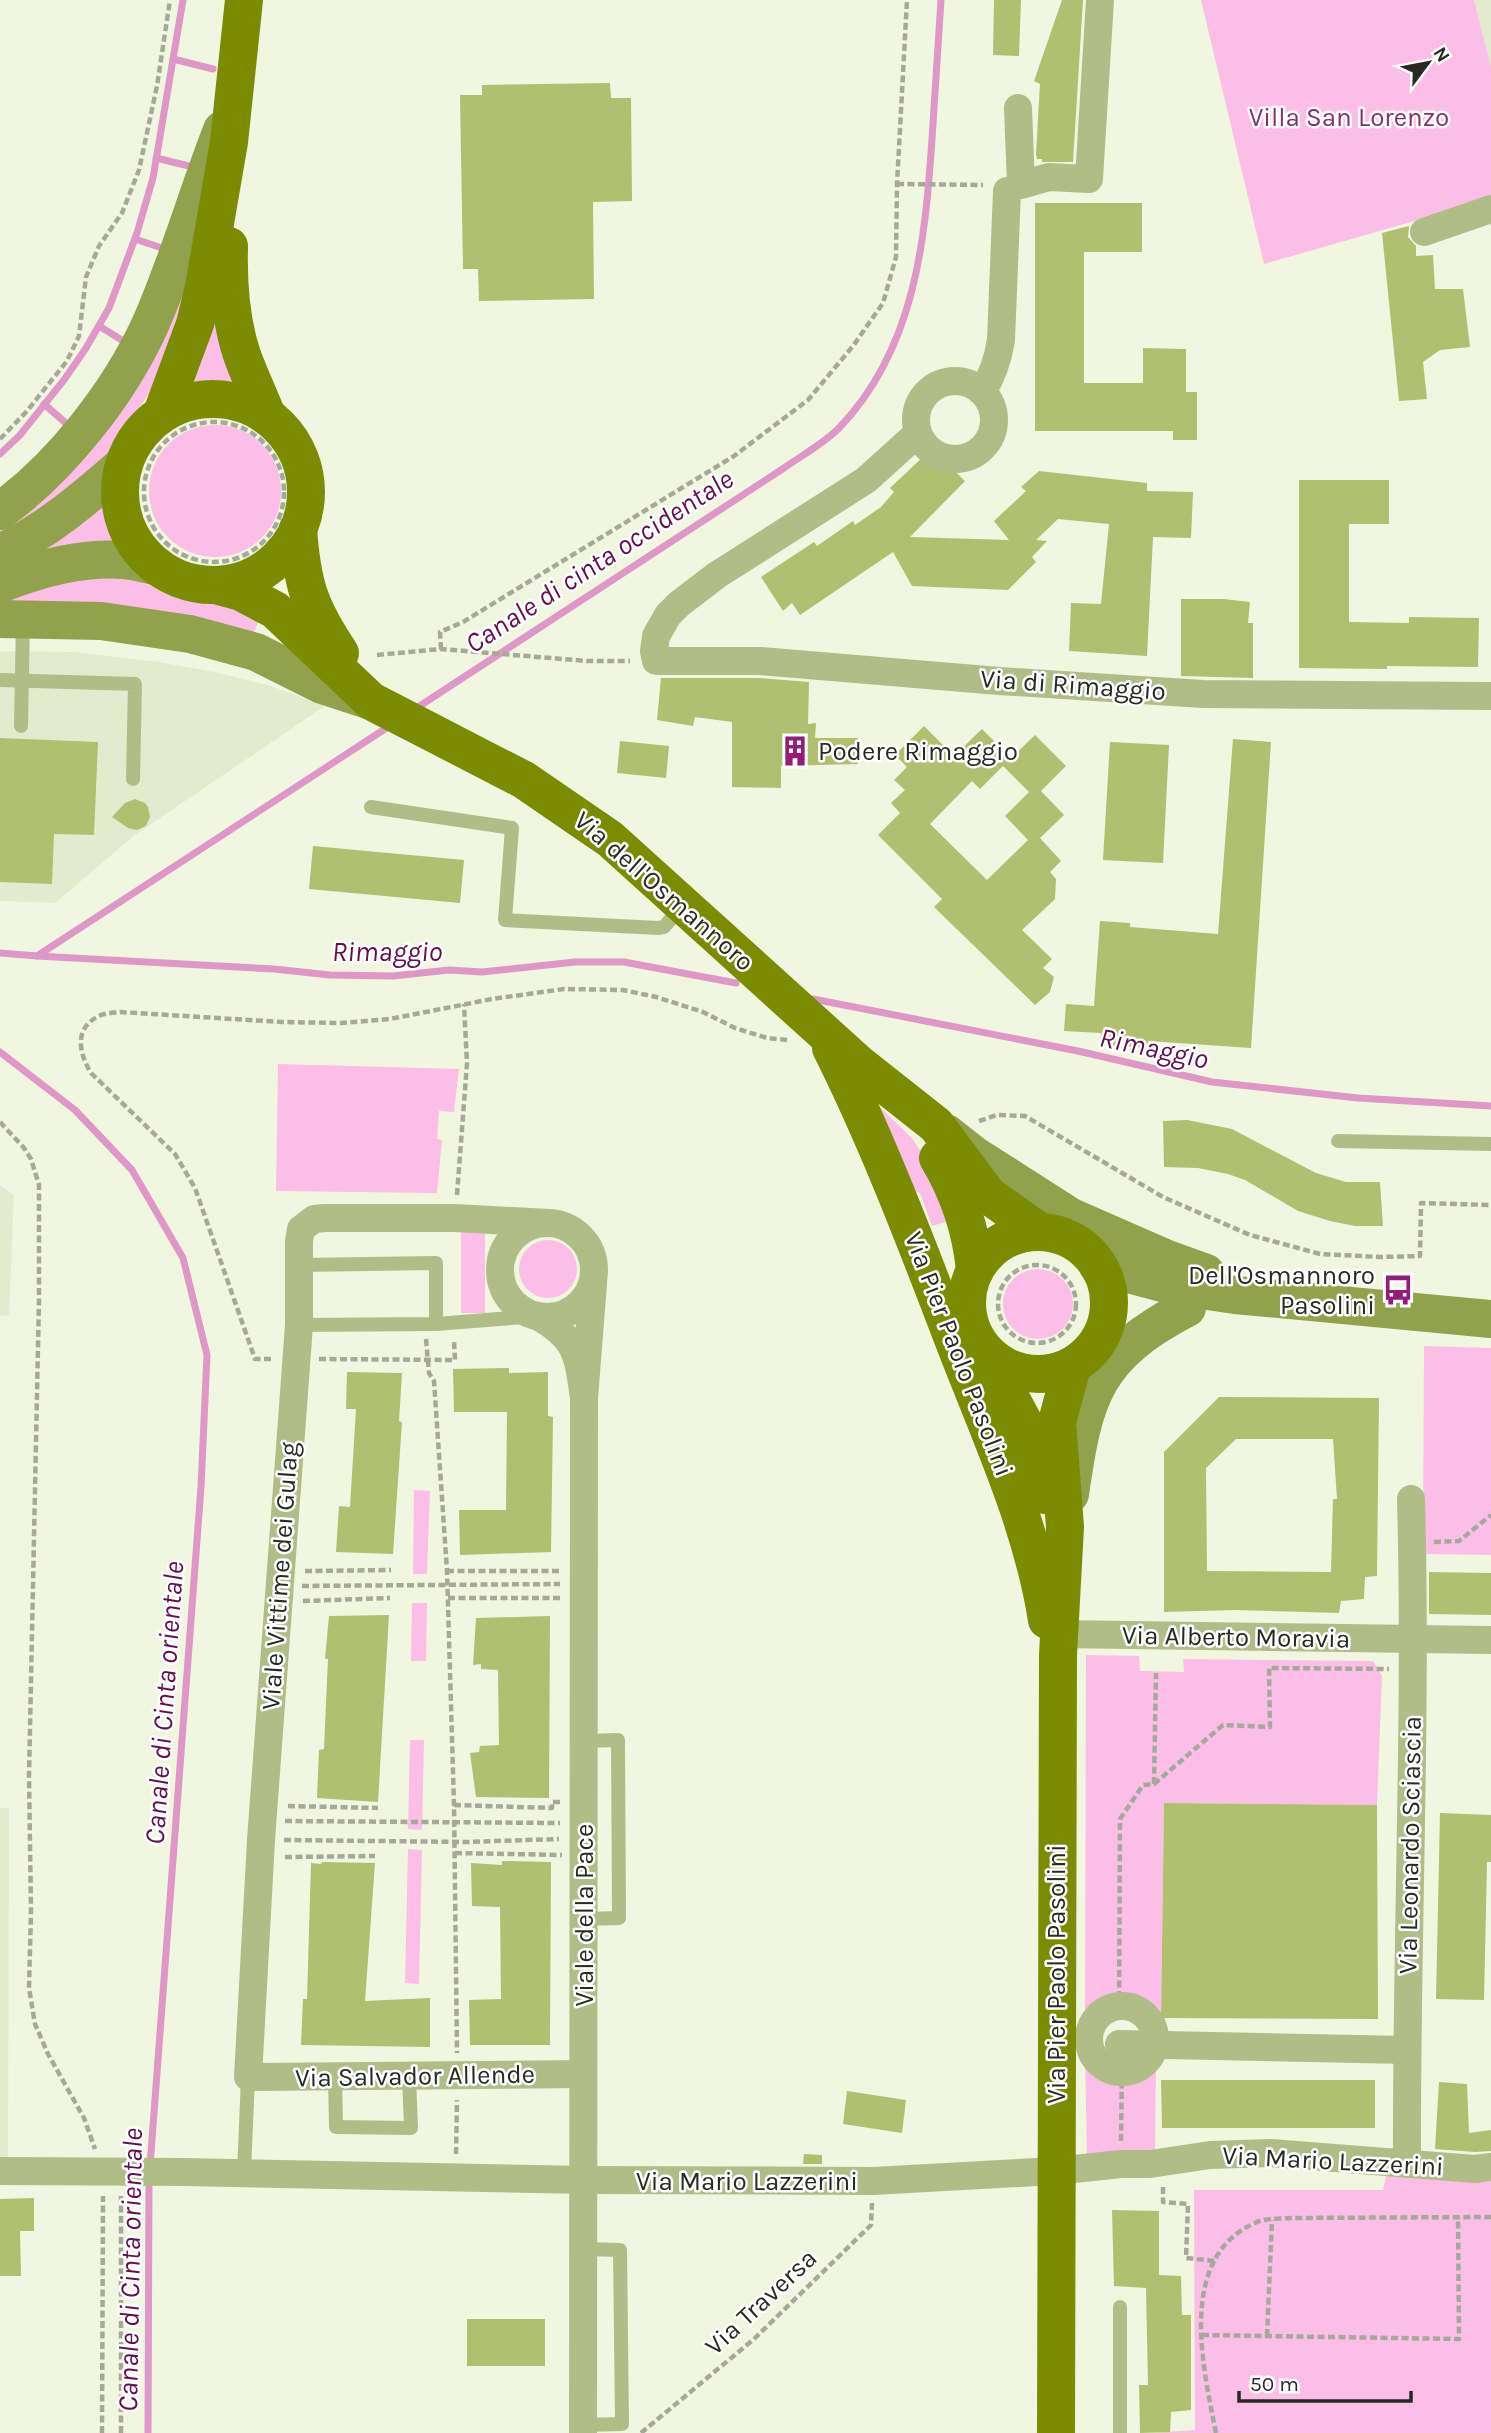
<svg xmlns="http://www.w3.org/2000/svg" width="1491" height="2433" viewBox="0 0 1491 2433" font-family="Karla,sans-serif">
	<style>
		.built { fill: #e4eace }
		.green { fill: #fbbee6 }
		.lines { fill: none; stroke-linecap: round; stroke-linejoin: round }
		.stream { stroke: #de97c7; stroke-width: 7 }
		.building { fill: #b0bf70; fill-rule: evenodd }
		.path { stroke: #a6a99a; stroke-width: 4.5; stroke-dasharray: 7 3.5; stroke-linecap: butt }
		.lane { stroke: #b1bd87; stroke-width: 14 }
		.street { stroke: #b1bd87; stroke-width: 28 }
		.secondary { stroke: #91a14c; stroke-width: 38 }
		.primary { stroke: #7b8c03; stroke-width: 38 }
		.labels { text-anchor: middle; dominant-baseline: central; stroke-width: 5; stroke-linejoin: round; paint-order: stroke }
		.park-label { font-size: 26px; fill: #83316d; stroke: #fff }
		.street-label { font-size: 26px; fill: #282922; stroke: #fff }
		.poi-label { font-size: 26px; fill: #282922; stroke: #fff; text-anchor: start }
		.water-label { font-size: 28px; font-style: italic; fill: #620e4f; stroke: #fff }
	</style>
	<rect width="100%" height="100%" fill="#f1f6e1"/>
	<g class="built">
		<path d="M1474,0H1491V67Z"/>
		<path d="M0,651L74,652L159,662L219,673L271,686L325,706L135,835L55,903L0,901Z"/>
		<path d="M0,1185L14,1195L9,1315L0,1316Z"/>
		<path d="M0,1808H9L8,2162L0,2163Z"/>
	</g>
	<g class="green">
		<path d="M1201,0H1474L1491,67V199L1264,264Z"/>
		<path d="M191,282L154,386L97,471L0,544V523Z"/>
		<path d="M215,299L240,384C222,380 205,380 187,386Z"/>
		<circle cx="215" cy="491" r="66"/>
		<path d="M104,503L114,542L25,551Z"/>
		<path d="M122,577L152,586L180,598L207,603H230L261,614L252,638L0,613V597L73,579Z"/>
		<path d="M278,1064L459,1069L454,1112L439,1111L437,1139L442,1140L437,1193L276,1191Z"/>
		<path d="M867,1095L912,1138L931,1168L949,1221L932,1226L920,1193L901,1187Z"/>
		<rect x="461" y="1229" width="24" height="84"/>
		<circle cx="548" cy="1269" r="29"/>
		<circle cx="1038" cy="1304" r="35"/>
		<path d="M1424,1346L1491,1348V1555L1423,1554Z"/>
		<path d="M414,1490L430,1491L427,1574H413Z"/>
		<path d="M412,1603H427L426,1661H411Z"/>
		<path d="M1086,1655L1139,1656L1140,1671L1184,1672L1183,1659L1373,1661L1382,1676L1377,1805L1164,1803L1161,2018L1158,2034L1143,2013L1133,2005L1102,2008L1095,2020H1085Z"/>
		<path d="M410,1740H424L422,1830L408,1829Z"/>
		<path d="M408,1849L422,1850L419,1984L405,1983Z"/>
		<path d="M1094,2051C1106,2074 1124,2080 1143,2059H1156L1155,2154L1087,2158L1085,2052Z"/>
		<path d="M1387,2172L1491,2174V2433H1152L1195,2430L1194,2190H1383Z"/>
	</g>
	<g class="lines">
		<g class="stream">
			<path d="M173,59L213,69"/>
			<path d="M156,158L189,166"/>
			<path d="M135,239L168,250"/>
			<path d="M99,326L125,342"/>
			<path d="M44,404L68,425"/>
			<path d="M0,454L20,435L64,380L86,348L109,308L137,233L153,178L183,0"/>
			<path d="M415,709L784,468C802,455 825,443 840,427C915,348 925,242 932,139C935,92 938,46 941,0"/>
			<path d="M0,953L37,956L391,725"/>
			<path d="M37,956L274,969L330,975L393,976L449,970L482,972L575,962H624L736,983"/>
			<path d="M813,999L1078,1051L1212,1082L1358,1098L1491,1106"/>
			<path d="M0,1052L75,1110L132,1170L183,1258L207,1355L201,1487L150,2166"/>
			<path d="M148,2433L149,2178"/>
		</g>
	</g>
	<g class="building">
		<path d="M994,0H1021L1019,56L993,55Z"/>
		<path d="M1062,0H1083L1073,162H1042V159H1037L1036,154L1040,84L1034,81Z"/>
		<path d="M610,83L611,98H631L632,201L593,202L594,299L479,301L478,269H463L460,95H482V85Z"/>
		<path d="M1035,203H1142V252H1084V383H1143V348L1186,349V392H1197V440H1173V431H1035Z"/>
		<path d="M1409,226L1408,237L1416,246V256L1433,255L1435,289H1463L1470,347L1440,350L1423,362L1427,399L1399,401L1382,233Z"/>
		<path d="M924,456L935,467L943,460L965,481L910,537L1009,540L994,521L1026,491L1021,487L1039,471L1147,483V491L1193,492L1191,538L1153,537L1147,656L1069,651L1071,603L1101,604L1109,524L1058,519L1036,540L1047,541L1032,557L1036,562L1008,590L912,586L893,552L800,615L792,603L783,611L761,577L814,542L817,546L853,521L855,525L881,507L894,492L890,488Z"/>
		<path d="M1299,480H1389V524H1349V622L1409,623V617L1479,618L1478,667L1387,666V669L1299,668Z"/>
		<path d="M1181,599H1224L1250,602L1248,623H1253V678L1181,676Z"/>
		<path d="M661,678H759L809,682L808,724L816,723L815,738H858V764L781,766V788L732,787V722L695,717L693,726L657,720Z"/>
		<path d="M924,726L954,756L982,729L1011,758L980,789L972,781L930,824L987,880L1028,840L1005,816L1029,792L1003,766L1035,735L1066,766L1041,791L1064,815L1040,838L1061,861L1050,872L1056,879L1055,899L1022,930L1052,959L1043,968L1054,977L1050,992L1035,1005L934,907L942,899L878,835L900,813L891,803L905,790L894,780L907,767L895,755Z"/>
		<path d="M0,738L98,742L94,835L54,834L52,884L0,882Z"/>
		<path d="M1233,739L1271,742L1251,1048L1148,1041V1048L1100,1045L1101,1033L1064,1031L1066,1004L1094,1006L1100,921L1130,923V927L1218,934Z"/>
		<path d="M620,741L669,746L666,778L617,773Z"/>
		<path d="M1110,742L1169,745L1163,863L1103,860Z"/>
		<path d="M135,799L145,803L148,807L150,817L146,826L137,830L128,828L112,817L125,803Z"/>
		<path d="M313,846L464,860L460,903L309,889Z"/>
		<path d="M1187,1120L1232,1129L1316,1173L1346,1182H1380L1383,1226H1355L1330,1221L1298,1211L1245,1180L1228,1174L1198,1168L1164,1167L1163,1121Z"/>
		<path d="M509,1368V1373L548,1372V1416L553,1417L551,1552L460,1555L459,1510H506L507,1412H454L453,1369Z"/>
		<path d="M347,1372L402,1373L399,1421L402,1422L393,1554L336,1552L339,1506L350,1507L356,1409H346Z"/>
		<path d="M1219,1397L1379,1398L1377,1576L1365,1577L1364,1599L1341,1601L1339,1613L1235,1610L1164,1612V1452ZM1236,1439H1333L1337,1499H1333L1331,1572L1207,1571L1206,1468Z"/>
		<path d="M1429,1572L1491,1573V1615L1429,1614Z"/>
		<path d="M389,1615L378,1802L317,1798L319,1750L324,1749L328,1659H325L329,1616Z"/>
		<path d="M550,1616L549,1798L476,1797L470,1753L479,1752L480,1746L499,1745L498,1670L481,1669V1664L473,1665L476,1618Z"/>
		<path d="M1164,1803L1377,1805L1378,2019L1161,2018Z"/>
		<path d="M1440,1813L1491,1815V1862H1487L1484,2000L1436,1999Z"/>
		<path d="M502,1861L551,1862L550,2045H470L469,2000L501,1999L500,1907L472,1906L471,1863L502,1865Z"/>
		<path d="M322,1862L375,1863L365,2001L430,1998V2047L301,2045L303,1999H307L311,1863L321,1864Z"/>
		<path d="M1161,2080H1375V2128H1162Z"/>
		<path d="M1439,2082L1467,2084L1469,2133L1491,2130V2151L1475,2152L1435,2149Z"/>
		<path d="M847,2091L906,2100L902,2133L843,2124Z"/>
		<path d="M804,2154L822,2155V2164H803Z"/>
		<path d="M34,2198V2231H20L21,2276H0V2199Z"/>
		<path d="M1112,2210L1159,2211V2275L1181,2276L1182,2315H1191V2410L1171,2412L1170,2432L1140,2433L1139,2385H1148L1146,2288L1114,2286Z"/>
		<rect x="467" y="2319" width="78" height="47"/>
	</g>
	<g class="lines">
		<g class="path">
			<path d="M897,184L983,185"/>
			<circle cx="214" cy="492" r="70"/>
			<path d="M0,439L27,411L67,361L79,336L86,277L99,246L122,213L139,170L157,86L170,0"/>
			<path d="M441,649L440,632L463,622L734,456L808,400L853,346L883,303L896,257L897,184L907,0"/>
			<path d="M377,655L441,649L587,661H630"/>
			<path d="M979,1121L997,1115L1025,1116L1163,1197L1250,1235L1320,1254L1380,1257L1420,1256L1421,1203L1491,1205"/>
			<path d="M0,1122L24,1148L31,1159L39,1185V1299L29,1776L31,1911L29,1988L35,2024L48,2054L84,2118L95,2149"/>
			<path d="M457,1195L467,1063L464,1004"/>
			<circle cx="1037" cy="1304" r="39"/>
			<path d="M426,1339L429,1373L434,1381L447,1571L454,1805L457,2053"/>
			<path d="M271,1359H255L195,1188L175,1154L91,1073C80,1055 73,1030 97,1017C103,1013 113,1013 120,1012L282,1022L341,1023L390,1019L492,999L564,989L623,990L656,997L703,1012L735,1028L767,1038L788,1040"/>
			<path d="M319,1359L455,1360L454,1340"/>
			<path d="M1434,1542L1459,1541L1491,1515"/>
			<path d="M305,1571L391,1570"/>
			<path d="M447,1571H560"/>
			<path d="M302,1586L560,1584"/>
			<path d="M448,1598H560"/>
			<path d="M303,1601L390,1598"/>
			<path d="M1154,1784L1223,1725L1270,1727L1269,1668L1389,1669"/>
			<path d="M454,1805L552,1808V1802H562"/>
			<path d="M288,1806L378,1808"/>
			<path d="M285,1821L560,1823"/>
			<path d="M284,1840L466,1842L559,1839"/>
			<path d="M455,1853L562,1855"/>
			<path d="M285,1857L375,1856"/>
			<path d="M1119,2019L1120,1819L1143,1785L1154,1784L1156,1673"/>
			<path d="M1121,2141L1122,2066"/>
			<path d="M456,2154L457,2100"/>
			<path d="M1163,2187V2202L1188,2204L1186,2258L1215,2261"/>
			<path d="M1202,2335L1459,2339L1458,2217"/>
			<path d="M1267,2336L1272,2220"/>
			<path d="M102,2433L103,2196"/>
			<path d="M121,2433V2196"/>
			<path d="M641,2433L754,2339L871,2225L872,2203"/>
			<path d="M1216,2433C1203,2367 1176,2256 1257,2222C1266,2218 1280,2219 1290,2218L1491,2217"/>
		</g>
		<g class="lane">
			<path d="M0,680L135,684L133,779"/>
			<path d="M21,726L23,620"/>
			<path d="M371,807L512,828L505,920L658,928L664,927L683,905"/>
			<path d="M1338,1141L1491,1144"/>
			<path d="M436,1324L537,1316"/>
			<path d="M299,1325L436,1324V1263L299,1265"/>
			<path d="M584,1919L619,1918L618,1740L585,1741"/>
			<path d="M335,2077L336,2127L411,2128L409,2076"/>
			<path d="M244,2173L248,2077"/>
			<path d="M583,2425L622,2424L620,2250L584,2249"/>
			<path d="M1120,2433V2307"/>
		</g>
		<g class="street">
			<path d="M1018,108L1021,185L1049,177L1089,179L1100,0"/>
			<path d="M1424,232L1491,209"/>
			<circle cx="955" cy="420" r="39"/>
			<path d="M982,392C993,375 998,360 1001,340L1007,191"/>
			<path d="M918,433L866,480L717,575L679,604L668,615L656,636L654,651L656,661H760L999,681L1203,694L1491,696"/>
			<path d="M549,1223L455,1218H325L314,1219L301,1229L299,1241V1325L261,1840L248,2077L582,2074"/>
			<circle cx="547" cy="1270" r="47"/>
			<path d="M537,1316C577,1338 578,1355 584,1398L593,1284"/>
			<path d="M1059,1634L1491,1640"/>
			<circle cx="1122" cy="2039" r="33"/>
			<path d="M1119,2044L1407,2050"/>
			<path d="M1407,2164C1406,1942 1417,1721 1411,1499"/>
			<path d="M0,2171L185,2172L584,2180L873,2181L1055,2171L1121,2164H1150L1210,2155L1271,2153L1475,2169L1491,2167"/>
			<path d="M583,2433L584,1398"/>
		</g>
		<g class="secondary">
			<path d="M0,511C61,467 119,393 150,325C178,262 197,194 222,130"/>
			<path d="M0,553C47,531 85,498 124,464"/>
			<path d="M0,584C41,568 81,557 125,560C136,561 147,565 158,567"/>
			<path d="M0,619L101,621L190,634L256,652L322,685L371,701"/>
			<path d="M946,1133L974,1155L1071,1217L1167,1259L1206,1273"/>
			<path d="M1098,1266L1173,1286L1235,1295L1491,1319"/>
			<path d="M1070,1494C1084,1395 1095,1356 1187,1308"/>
		</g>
		<g class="primary">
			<path d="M229,246C228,282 230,319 242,355C249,375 259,395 267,416"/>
			<circle cx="213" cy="492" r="93"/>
			<path d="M162,413L195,324L204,287L229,142L244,0"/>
			<path d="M298,529C302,584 309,607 340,653"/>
			<path d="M215,585L241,592L275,610L371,701L524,780L610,839L860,1065L936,1125L988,1195L1040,1232"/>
			<path d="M831,1048C882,1150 921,1256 962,1362C995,1446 1033,1530 1047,1620"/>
			<path d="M938,1158C959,1193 971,1229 975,1270"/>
			<circle cx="1038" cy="1303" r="71"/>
			<path d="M987,1354L1024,1423L1044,1495"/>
			<path d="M1056,2433L1058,1655L1065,1527L1057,1422L1072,1366"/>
		</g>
	</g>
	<defs>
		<g id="building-bare" transform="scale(2.415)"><path d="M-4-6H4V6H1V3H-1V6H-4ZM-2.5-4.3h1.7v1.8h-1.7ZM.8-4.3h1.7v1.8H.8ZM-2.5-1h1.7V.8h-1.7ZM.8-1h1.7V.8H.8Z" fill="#941c78" stroke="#fff" stroke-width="2.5" paint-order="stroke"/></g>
		<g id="bus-bare" transform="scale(2.415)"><path d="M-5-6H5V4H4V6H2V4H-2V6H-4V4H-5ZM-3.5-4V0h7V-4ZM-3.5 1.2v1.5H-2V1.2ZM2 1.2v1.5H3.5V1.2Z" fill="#941c78" stroke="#fff" stroke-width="2.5" paint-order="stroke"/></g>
	</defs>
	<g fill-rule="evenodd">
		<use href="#building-bare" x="795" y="751"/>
		<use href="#bus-bare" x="1398" y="1290"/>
	</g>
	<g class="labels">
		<g class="park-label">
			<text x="1349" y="117">Villa San Lorenzo</text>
		</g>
		<g class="street-label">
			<text transform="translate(1073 685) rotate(4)">Via di Rimaggio</text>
			<text transform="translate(664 891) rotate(41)">Via dell'Osmannoro</text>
			<text transform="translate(959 1354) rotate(69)">Via Pier Paolo Pasolini</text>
			<text transform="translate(280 1576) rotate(-86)">Viale Vittime dei Gulag</text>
			<text transform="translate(1236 1637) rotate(1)">Via Alberto Moravia</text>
			<text transform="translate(1410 1845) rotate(-89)">Via Leonardo Sciascia</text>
			<text transform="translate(584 1915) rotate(-90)">Viale della Pace</text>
			<text transform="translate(1056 1974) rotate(-90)">Via Pier Paolo Pasolini</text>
			<text transform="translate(415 2076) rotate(-1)">Via Salvador Allende</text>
			<text transform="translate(1333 2161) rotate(3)">Via Mario Lazzerini</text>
			<text x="747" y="2181">Via Mario Lazzerini</text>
			<text transform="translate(761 2302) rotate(-43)">Via Traversa</text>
		</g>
		<g class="poi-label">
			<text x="818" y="751">Podere Rimaggio</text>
			<text x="1375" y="1275" text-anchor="end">Dell'Osmannoro<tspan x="1375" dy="30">Pasolini</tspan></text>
		</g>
		<g class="water-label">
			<text transform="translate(599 561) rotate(-33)">Canale di cinta occidentale</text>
			<text x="387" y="951">Rimaggio</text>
			<text transform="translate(1154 1048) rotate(12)">Rimaggio</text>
			<text transform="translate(164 1703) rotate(-86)">Canale di Cinta orientale</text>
			<text transform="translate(130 2270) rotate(-89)">Canale di Cinta orientale</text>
		</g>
	</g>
	<g transform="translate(1428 63) rotate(58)" stroke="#ffffff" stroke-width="5" paint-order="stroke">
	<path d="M0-5L12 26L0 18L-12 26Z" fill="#282922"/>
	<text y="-10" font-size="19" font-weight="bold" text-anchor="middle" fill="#282922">N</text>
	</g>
	<path d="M1239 2391v10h172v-10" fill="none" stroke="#282922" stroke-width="3.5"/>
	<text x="1250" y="2391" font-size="21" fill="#282922" stroke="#ffffff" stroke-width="5" paint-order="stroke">50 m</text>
</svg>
